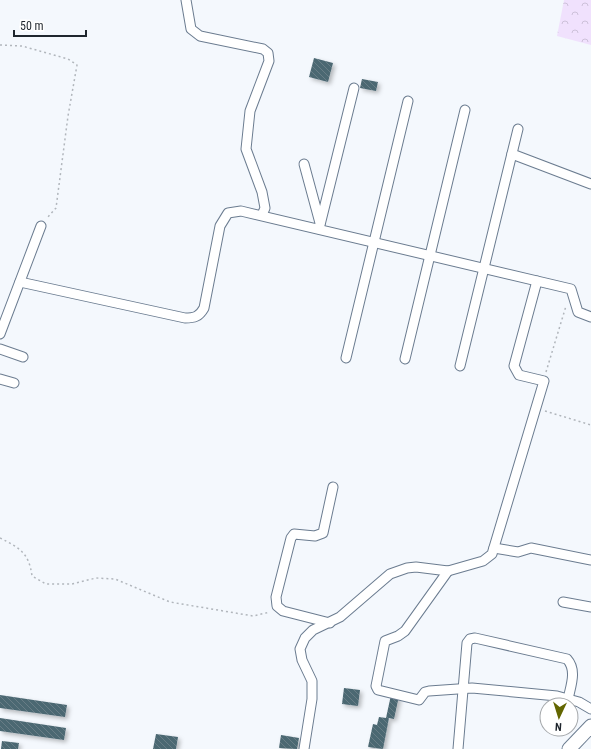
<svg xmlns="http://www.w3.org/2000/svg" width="591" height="749" viewBox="0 0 591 749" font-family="'Roboto Condensed',sans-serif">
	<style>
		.forest { fill: url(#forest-crowns) }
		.building { fill: url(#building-back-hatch); filter: url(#shadow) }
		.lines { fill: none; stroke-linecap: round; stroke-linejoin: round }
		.street-casing { stroke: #6b7c90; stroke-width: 11 }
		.secondary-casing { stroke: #6b7c90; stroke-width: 15 }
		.path { stroke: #b1b6bc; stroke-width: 1.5; stroke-dasharray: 2 3; stroke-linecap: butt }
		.street { stroke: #fff; stroke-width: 9 }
		.secondary { stroke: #fff; stroke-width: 13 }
	</style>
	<defs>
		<pattern id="forest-crowns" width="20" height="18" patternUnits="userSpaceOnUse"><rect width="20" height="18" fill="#f0e1fd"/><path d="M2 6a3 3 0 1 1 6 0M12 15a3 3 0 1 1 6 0" fill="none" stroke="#cdc1d9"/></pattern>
		<pattern id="building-back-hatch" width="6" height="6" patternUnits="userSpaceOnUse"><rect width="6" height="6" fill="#4b6772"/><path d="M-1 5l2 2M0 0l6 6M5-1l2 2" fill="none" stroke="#677d86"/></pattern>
		<filter id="shadow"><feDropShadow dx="2.5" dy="2.5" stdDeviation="2" flood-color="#0004"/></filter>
	</defs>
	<rect width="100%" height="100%" fill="#f4f8fd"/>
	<path class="forest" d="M564,0H591V45L557,36Z"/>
	<g class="building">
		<path d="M314,58L333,63L328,82L309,77Z"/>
		<path d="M362,79L378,82L376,91L360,88Z"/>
		<path d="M344,688L360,690L358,706L342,704Z"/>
		<path d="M0,695L67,705L65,717L0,708Z"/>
		<path d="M391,695L399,696L394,719L389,718L383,749L368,747L373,724L377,725L379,717L386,718Z"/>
		<path d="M0,718L66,728L64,740L0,731Z"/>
		<path d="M156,734L178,737L176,749H153Z"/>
		<path d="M281,735L299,738L297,749L279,748Z"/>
		<path d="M2,741L19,743L18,749H1Z"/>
	</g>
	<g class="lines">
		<g class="street-casing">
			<g id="street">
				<path d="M186,0L191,29L200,36L263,49L268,53L269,61L250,111L246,149L262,192L265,208L262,215"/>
				<path d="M512,154L591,184"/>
				<path d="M304,164L320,223"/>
				<path d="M319,229L354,88"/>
				<path d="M20,282L185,318C194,318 199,317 204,308L220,226L228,213L241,211L571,289L578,312L591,317"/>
				<path d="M0,334L41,226"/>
				<path d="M0,349L23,357"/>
				<path d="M346,358L408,101"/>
				<path d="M405,359L465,110"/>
				<path d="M460,366L518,129"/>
				<path d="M0,379L14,383"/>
				<path d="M494,548L518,552L531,548L591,560"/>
				<path d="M448,571L405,631L398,636L385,641L376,686L378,690L419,700L425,692L429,691L472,688L557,696L579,702L591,709"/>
				<path d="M563,602L591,607"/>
				<path d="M330,623L283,611L277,606L276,597L291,538L294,534L315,536L323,533L333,487"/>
				<path d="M304,749L312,699V681L302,660L300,649L305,638L313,630L340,617L390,574L407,568L416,567L448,571L483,561L492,554L544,381L519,375L514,366L537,281"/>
				<path d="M458,749L467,643L470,639L475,638L567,659C577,670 571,685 568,699"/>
			</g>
		</g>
		<g class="secondary-casing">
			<path id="secondary" d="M569,749L591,726"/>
		</g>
		<g class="path">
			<path d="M0,45L22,46L68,59L77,65L68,116L56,208L47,218"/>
			<path d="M546,372L566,306"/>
			<path d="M545,411L591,425"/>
			<path d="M0,538C20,548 29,553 32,576L46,584H72L96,578L115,579L170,602L253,616L270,612"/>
		</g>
		<use href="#street" class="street"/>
		<use href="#secondary" class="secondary"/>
	</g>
	<g transform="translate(559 717) rotate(184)"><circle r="19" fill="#ffffff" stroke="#a5a8ab"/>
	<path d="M0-3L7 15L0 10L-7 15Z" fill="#636600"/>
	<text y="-6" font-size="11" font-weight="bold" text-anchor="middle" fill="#1f262e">N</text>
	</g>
	<path d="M14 30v6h72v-6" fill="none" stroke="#1f262e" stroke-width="2"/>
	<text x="20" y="30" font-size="12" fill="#1f262e" stroke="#ffffff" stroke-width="3" paint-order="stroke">50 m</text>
</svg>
